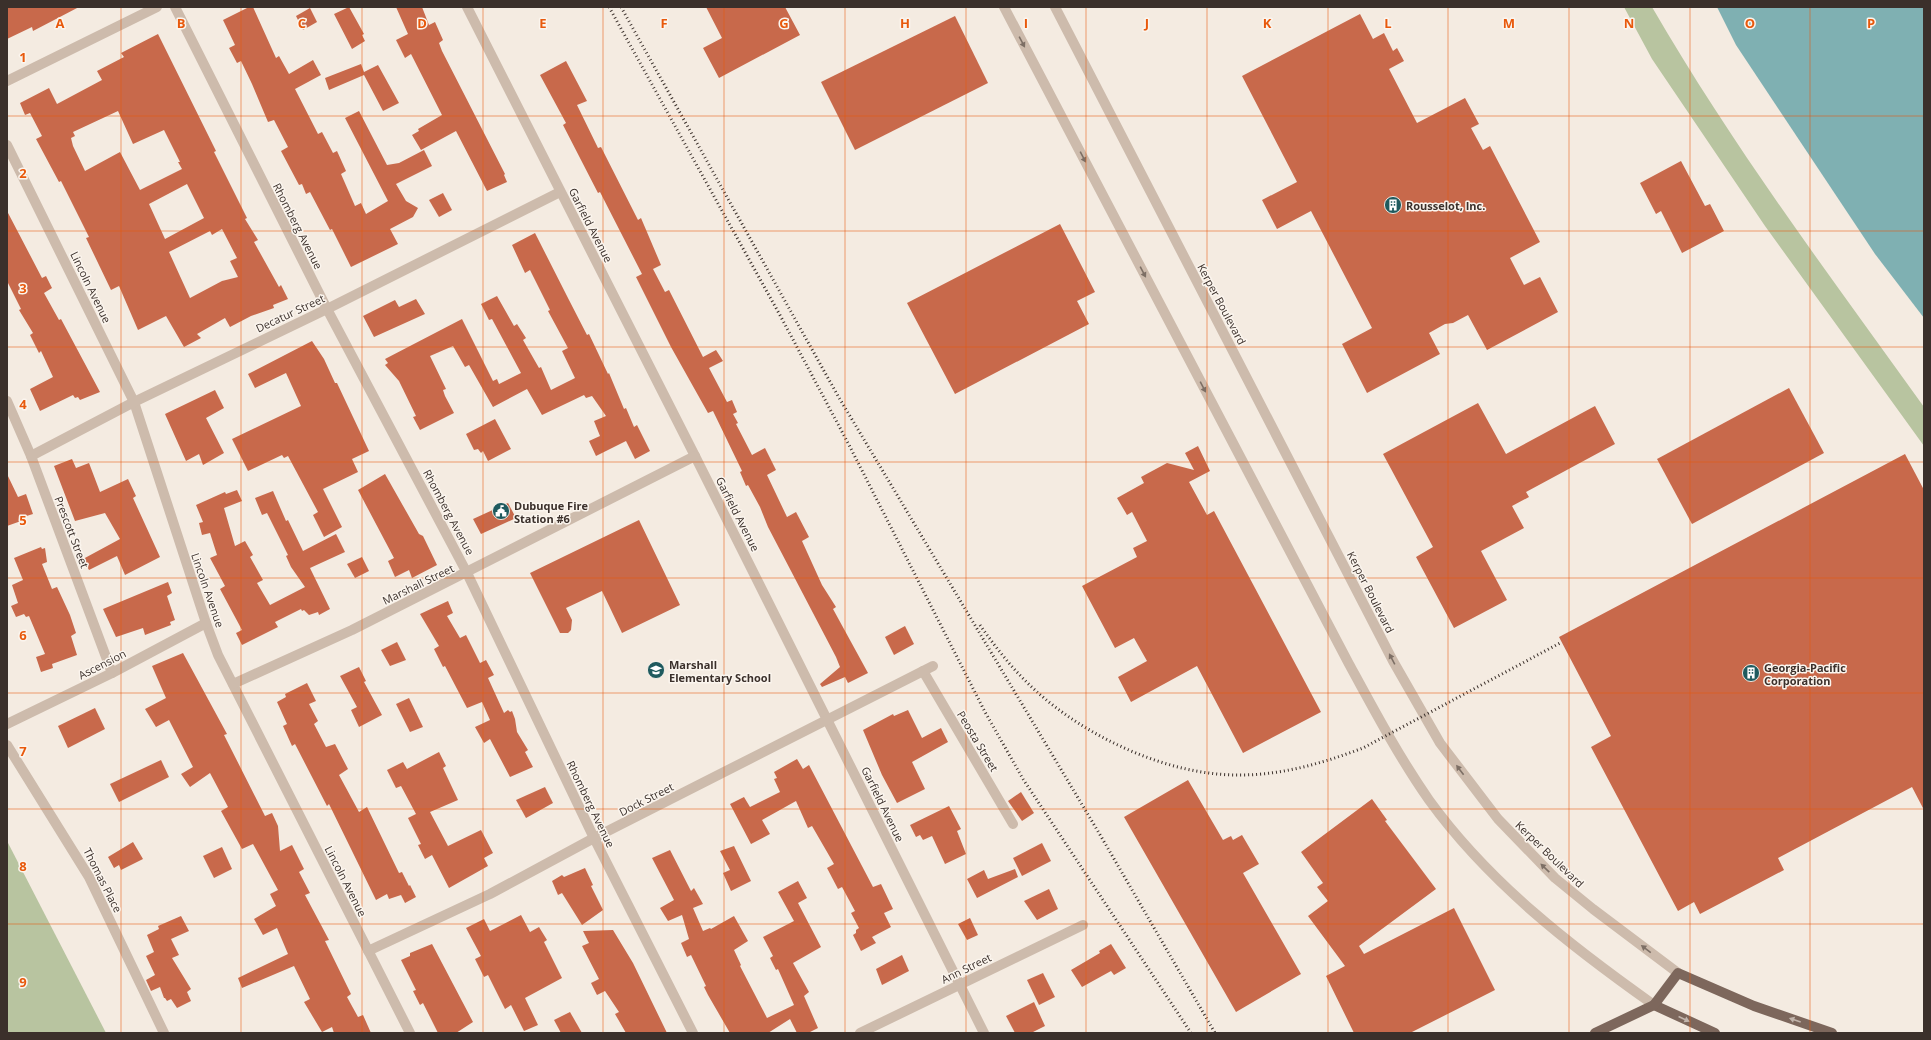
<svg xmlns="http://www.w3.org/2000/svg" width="1931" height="1040" viewBox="0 0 1931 1040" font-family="'Open Sans',sans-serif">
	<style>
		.green { fill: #b8c4a0 }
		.water { fill: #7fb0b2 }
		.building { fill: #c8694b; fill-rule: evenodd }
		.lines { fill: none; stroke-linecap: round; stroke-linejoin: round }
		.minor { stroke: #cdbbac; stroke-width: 10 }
		.major { stroke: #7d675c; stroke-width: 10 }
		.rail { stroke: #3b302b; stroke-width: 3; stroke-dasharray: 1 3; stroke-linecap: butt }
		.oneway { fill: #7d6f65 }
		.oneway2 { fill: #c2b5ac }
		.grid { fill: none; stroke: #e8590c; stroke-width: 1; stroke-opacity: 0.55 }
		.labels { text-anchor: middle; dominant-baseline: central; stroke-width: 3; stroke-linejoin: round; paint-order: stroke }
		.poi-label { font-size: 11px; font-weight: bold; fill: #3b302b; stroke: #fbf5ee; text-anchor: start }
		.street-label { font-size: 11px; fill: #3b302b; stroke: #fbf5ee }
		.grid-label { font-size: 13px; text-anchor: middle; font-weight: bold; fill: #e8590c; stroke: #fbf5ee; stroke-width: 3; stroke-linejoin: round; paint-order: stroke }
	</style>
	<rect width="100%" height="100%" fill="#f4ebe1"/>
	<g class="green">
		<path d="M1624,7H1652C1733,147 1830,276 1924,407V446L1765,226L1652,59Z"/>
		<path d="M7,841L106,1033H7Z"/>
	</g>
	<path class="water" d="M1717,7H1924V318L1875,254L1736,45Z"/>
	<g class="building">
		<path d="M7,7H79L33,31L32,27L7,39Z"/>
		<path d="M249,7H253L276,58L279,56L289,74L313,60L321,75L295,89L318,134L322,132L333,153L337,151L346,171L341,174L355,206L361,203L366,214L388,201L345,118L359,111L387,165L399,163L424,150L432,166L396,184L406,201L418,208L413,217L390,229L398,244L351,267L332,229L330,230L310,192L306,194L302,184L299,185L281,151L288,147L274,120L268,122L252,84L241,61L237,63L229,48L235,45L223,20Z"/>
		<path d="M349,7L364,34L362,35L365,41L352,49L334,14Z"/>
		<path d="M396,7H422L429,25L435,22L443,40L439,43L442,51L505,174L504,175L507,182L487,191L456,131L421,150L412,135L419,131L418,129L442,115L411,54L405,58L396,40L408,34Z"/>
		<path d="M706,7H785L800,35L719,78L703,48L722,38Z"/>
		<path d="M310,8L317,22L303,30L296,16Z"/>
		<path d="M1360,14L1373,39L1384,33L1393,51L1397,48L1404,61L1389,69L1417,123L1465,98L1479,124L1471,128L1483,150L1490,146L1540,242L1510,258L1524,285L1540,277L1558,312L1487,350L1468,315L1453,323L1445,324L1429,333L1440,354L1367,393L1342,344L1372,328L1311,211L1277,229L1262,200L1297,182L1242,76Z"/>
		<path d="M955,16L988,83L855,150L821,82Z"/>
		<path d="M158,34L216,151L214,152L247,218L245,219L258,240L254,242L279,287L281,285L288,299L273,305L274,308L251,316L230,327L225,318L197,334L201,338L184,347L166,316L138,330L119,286L111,290L86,238L89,237L61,181L59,182L36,139L42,136L30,113L25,115L20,103L49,88L57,104L102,80L97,71L124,57L121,53ZM118,111L133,144L164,130L180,162H178L182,169L140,190L120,152L85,171L73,146L71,138L75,136L73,132ZM187,184L204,218L165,239L149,204ZM222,229L237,258L230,261L238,277L222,281L190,298L169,252L210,231L212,235Z"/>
		<path d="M566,61L587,101L577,105L598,148L601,147L638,220L641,218L661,265L653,269L665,292L669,290L703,357L716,350L723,361L709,368L727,402L732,400L737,412L733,414L738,423L736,424L752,455L765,448L776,470L767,475L787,517L796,512L809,537L802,541L822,585L836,607L833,609L868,673L848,683L845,677L822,687L820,684L840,667L836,657L768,527L760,507L748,485L746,486L740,472L742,471L713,411L708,413L671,347L636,277L642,274L600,192L598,193L563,125L566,123L540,75Z"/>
		<path d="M361,64L364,72L378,65L399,103L383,111L364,75L329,90L325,78Z"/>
		<path d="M1681,161L1705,206L1710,204L1724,231L1682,253L1661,211L1656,214L1640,183Z"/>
		<path d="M443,193L452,210L439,217L429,200Z"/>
		<path d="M7,211L42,278L46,276L52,288L44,293L59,320L61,319L100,392L80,400L78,397L75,398L73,395L40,411L30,389L53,377L41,351L39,353L30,335L33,333L19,310L21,309L7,281Z"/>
		<path d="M1060,224L1095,292L1077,301L1089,324L955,394L907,303Z"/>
		<path d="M535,233L569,300L587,335L589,334L608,374L609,373L624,409L626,408L634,427L637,425L650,451L635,459L626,441L596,456L589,441L600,436L594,421L606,416L592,396L586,398L584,395L542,415L527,389L493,407L469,365L465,367L453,346L430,356L446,389L443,390L445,396L454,413L420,430L413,417L416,416L399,381L385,365L388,363L385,359L462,319L493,381L497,379L499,384L521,373L492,319L489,320L481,304L497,296L514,326L517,324L526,338L523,340L539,368L541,367L551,390L575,378L562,351L568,348L548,311L550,310L530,270L525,273L512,245Z"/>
		<path d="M416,299L425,314L374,337L363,316L395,300L399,307Z"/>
		<path d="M312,341L324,359L335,383H337L369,451L352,459L358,472L323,489L342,527L324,537L313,515L318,512L288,456L284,458L282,455L248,471L232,439L301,406L286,373L255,388L248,374Z"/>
		<path d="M1789,388L1824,453L1692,524L1657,459Z"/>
		<path d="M215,390L224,408L206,418L224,453L203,465L199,454L186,461L165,414Z"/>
		<path d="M1478,403L1506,454L1595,406L1615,444L1526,492L1529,497L1512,506L1524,528L1481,551L1507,600L1454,628L1416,557L1433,547L1383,454Z"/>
		<path d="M495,419L511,449L488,461L483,451L481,453L478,449L474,450L466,434Z"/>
		<path d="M1198,446L1210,471L1189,482L1207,515L1214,511L1321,712L1243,753L1197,666L1131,702L1118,677L1147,661L1134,638L1115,648L1082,586L1137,557L1133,548L1147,541L1132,512L1127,515L1117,498L1144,483L1141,477L1167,463L1194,470L1185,453Z"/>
		<path d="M1905,454L1924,490V810L1912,787L1778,858L1784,870L1700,914L1694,902L1678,911L1591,747L1611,736L1559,637Z"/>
		<path d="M72,459L76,468L89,463L100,492L128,479L136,496L133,498L160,557L125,575L117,556L89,570L83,559L120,539L105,513L75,521L54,466Z"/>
		<path d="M7,474L18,497L26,494L33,514L20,518L21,521L7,526Z"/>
		<path d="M385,474L419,534L423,536L437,565L412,578L409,570L395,577L388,561L394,558L358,490Z"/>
		<path d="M237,490L242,501L224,508L235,546L245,541L253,555L250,557L263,580L257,583L270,605L305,587L291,567L286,556L288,555L267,513L262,515L255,498L273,491L286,521L288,520L303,551L336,534L345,552L310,568L330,609L319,615L318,612L309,615L304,610L302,611L301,609L275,622L278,627L242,645L236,633L242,630L220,589L225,586L210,558L217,555L210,533L202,535L199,523L203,522L196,505L225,492L226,494Z"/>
		<path d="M508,503L516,518L481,534L473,519Z"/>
		<path d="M639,520L680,605L622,633L602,591L566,608L572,620L571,630L568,633H560L530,573Z"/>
		<path d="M41,547L42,549L45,548L47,562L42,564L52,589L57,587L70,615L76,633L71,636L77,655L52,664L53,668L41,672L36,657L45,654L29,616L26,617L24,614L16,617L11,606L18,603L12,585L23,580L14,558Z"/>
		<path d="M362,557L369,571L355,578L347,564Z"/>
		<path d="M168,582L172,593L167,596L175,620L170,622L171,625L145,635L143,628L116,637L103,609Z"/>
		<path d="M448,601L453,613L447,616L460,638L466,635L480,663L486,660L494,675L488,678L504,713L508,710L510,712L512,711L515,719L517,732L528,750L525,752L533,767L510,777L490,739L484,743L475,727L490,720L482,702L467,708L445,666L443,667L434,649L439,646L420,614Z"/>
		<path d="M905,626L914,644L894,655L885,637Z"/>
		<path d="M397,642L406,660L390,666L381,650Z"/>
		<path d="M183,653L227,734L224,735L265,816L272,813L278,826L280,851L292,845L304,869L299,872L310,893L305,895L329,940L325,941L351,994L347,997L358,1017L363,1015L371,1033H334L332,1027L322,1032L304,1002L310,999L294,966L242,988L238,978L288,954L277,928L263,935L254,919L276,906L270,894L278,890L253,844L242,849L221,811L228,807L210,773L190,787L181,774L193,767L169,720L156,727L145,709L166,698L152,666Z"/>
		<path d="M359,667L366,681L364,682L382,715L359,727L351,710L357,707L340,676Z"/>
		<path d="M307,683L316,701L309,704L318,721L314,724L326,747L335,744L348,769L339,775L359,812L367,807L399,873L402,872L409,886L410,885L416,897L405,903L401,895L389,899L387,894L376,900L329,804L327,806L295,744L292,746L283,726L287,724L277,702L286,697L285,694Z"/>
		<path d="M409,698L423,727L410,732L396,704Z"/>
		<path d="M95,708L105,729L68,748L58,726Z"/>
		<path d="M908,710L922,738L941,728L948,742L912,762L925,789L897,803L882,775L863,730L893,714L894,716Z"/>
		<path d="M439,752L446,766L443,768L458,800L430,812L448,846L481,830L493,853L484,858L488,866L449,888L432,855L425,859L418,845L421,844L408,818L416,814L401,786L396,788L387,770L403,762L407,769Z"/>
		<path d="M797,759L803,769L809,765L873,887L881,884L893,909L884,913L891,927L872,937L876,943L861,951L853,935L856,933V930L859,928L851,913L855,911L842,887L838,889L827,868L834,864L812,826L808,828L796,801L762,820L770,834L751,844L730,804L744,797L750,807L780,792L774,779L777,778L774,772Z"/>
		<path d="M161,760L169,777L119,802L110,784Z"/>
		<path d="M1188,780L1223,840L1231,836L1233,840L1242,835L1259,864L1243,873L1301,974L1236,1012L1124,817Z"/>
		<path d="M545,787L553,803L526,818L516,800Z"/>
		<path d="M1021,792L1034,813L1022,821L1008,801Z"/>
		<path d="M1372,799L1387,820L1385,821L1436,889L1359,946L1364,954L1454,908L1495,990L1410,1033H1354L1326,976L1345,966L1308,916L1328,901L1317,887L1323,883L1301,852Z"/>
		<path d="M949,806L961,829L957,831L966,854L945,864L932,836L923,840L920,835L916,837L910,825Z"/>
		<path d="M133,842L143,859L121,870L119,865L114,868L108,857Z"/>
		<path d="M1042,843L1051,861L1022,876L1013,858Z"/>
		<path d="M734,846L751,881L731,891L723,873L730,870L720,851Z"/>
		<path d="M222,847L232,869L214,878L203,856Z"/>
		<path d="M670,850L691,891L694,888L703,904L693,908L703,931L710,928L711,929L734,916L748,941L734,950L741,965L740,966L767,1018L794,1005L778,969L776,970L770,958L773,956L763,937L794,921L778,892L798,881L807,898L798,903L821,947L793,963L809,992L804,996L818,1028L808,1033H797L790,1019L768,1033H730L708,995L704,987L706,986L691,955L687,957L681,943L689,939L682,915L668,921L660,908L674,900L652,858Z"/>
		<path d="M585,868L593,885L591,886L603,910L582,925L562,893L558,895L552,881L562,875L564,877Z"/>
		<path d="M1015,869L1018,877L977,898L967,879L984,870L988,879Z"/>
		<path d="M1049,889L1058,909L1037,920L1024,901Z"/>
		<path d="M521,915L530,932L539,927L547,940L544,942L562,978L525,998L538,1025L524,1031L511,1005L505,1009L488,975L484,977L475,959L481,956L466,928L484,919L490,931Z"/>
		<path d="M181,916L189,931L171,939L179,955L172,958L191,989L187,992L191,1001L177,1008L171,999L167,1001L165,998H164L160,987L151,991L146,980L155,975L146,956L154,952L147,935L159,929L158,926Z"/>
		<path d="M970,918L978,935L967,940L958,924Z"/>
		<path d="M613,930L633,963L667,1033H626L615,1014L619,1012L605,991L597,995L591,983L599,979L582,946L589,943L583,931Z"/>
		<path d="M432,944L473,1022L456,1033H438L423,1003L420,1005L413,991L416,990L401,960L410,956V953Z"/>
		<path d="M1111,944L1126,968L1114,975L1111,971L1082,987L1071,970L1100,953L1099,951Z"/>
		<path d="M902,955L909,971L882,985L876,969Z"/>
		<path d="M1043,973L1055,997L1039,1005L1027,980Z"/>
		<path d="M1034,1002L1045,1026L1031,1033H1015L1006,1016Z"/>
		<path d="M570,1012L582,1033H561L554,1020Z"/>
	</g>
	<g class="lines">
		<g class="minor">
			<path d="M175,7L327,309L467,573L594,838L693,1033"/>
			<path d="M467,7L695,456L984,1033"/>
			<path d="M1004,7L1349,664C1374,710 1399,757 1429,800C1489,883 1572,947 1654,1005"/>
			<path d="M1055,7L1393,661L1440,743L1498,819L1555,878L1593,909L1678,973"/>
			<path d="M7,81L157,7"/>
			<path d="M7,145L134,402L206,623L218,655L410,1033"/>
			<path d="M7,401L31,456L112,673"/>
			<path d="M31,456L134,402L327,309L560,192"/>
			<path d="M923,671L1013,824"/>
			<path d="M233,684L352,630L695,456"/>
			<path d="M7,724L112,673L206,623"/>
			<path d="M7,745L89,877L164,1033"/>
			<path d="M368,951L490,894L594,838L933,666"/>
			<path d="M860,1033L1083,925"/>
		</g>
		<g class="major">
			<path d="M1654,1005L1715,1033"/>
			<path d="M1595,1033L1654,1005L1678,973L1754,1006L1832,1033"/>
		</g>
		<g class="rail">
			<path d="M609,7L781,317L848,443L985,712L1023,779L1191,1033"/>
			<path d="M621,7L838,396L1099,833L1215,1033"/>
			<path d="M980,625C996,648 1014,671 1035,690C1086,737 1169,776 1240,775C1283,775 1323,763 1363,748L1562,642"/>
		</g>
	</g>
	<defs><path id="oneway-solid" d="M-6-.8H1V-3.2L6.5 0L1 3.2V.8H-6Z"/></defs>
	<g class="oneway">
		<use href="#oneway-solid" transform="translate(1022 42) rotate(62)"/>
		<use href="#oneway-solid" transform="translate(1083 157) rotate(62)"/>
		<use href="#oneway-solid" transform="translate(1143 272) rotate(62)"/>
		<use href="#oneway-solid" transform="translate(1203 387) rotate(62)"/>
		<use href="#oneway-solid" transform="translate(1392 659) rotate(-118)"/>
		<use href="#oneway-solid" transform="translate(1460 770) rotate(-127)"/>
		<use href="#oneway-solid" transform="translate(1545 868) rotate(-136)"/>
		<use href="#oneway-solid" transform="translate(1646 949) rotate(-143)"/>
	</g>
	<g class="oneway2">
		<use href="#oneway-solid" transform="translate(1684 1019) rotate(25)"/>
		<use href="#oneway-solid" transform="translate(1795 1020) rotate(-161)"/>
	</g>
	<path class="grid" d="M121,7V1033M241,7V1033M362,7V1033M483,7V1033M603,7V1033M724,7V1033M845,7V1033M966,7V1033M1086,7V1033M1207,7V1033M1328,7V1033M1448,7V1033M1569,7V1033M1690,7V1033M1810,7V1033M7,116H1924M7,231H1924M7,347H1924M7,462H1924M7,578H1924M7,693H1924M7,809H1924M7,924H1924"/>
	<defs>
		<g id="building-disc" transform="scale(0.9)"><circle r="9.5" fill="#1f5a5e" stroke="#fbf5ee"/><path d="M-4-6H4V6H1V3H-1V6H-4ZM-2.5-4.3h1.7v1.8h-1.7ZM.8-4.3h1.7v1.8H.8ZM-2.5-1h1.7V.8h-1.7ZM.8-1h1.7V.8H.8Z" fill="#fff"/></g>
		<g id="civic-disc" transform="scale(0.9)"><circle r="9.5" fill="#1f5a5e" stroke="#fbf5ee"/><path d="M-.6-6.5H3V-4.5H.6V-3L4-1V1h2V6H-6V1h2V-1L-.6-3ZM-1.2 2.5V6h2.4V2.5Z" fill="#fff"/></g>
		<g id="school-disc" transform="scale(0.9)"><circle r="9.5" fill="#1f5a5e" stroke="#fbf5ee"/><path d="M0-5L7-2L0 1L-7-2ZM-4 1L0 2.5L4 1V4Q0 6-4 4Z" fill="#fff"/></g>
	</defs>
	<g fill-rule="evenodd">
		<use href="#building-disc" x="1393" y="205"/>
		<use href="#civic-disc" x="501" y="511"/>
		<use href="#school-disc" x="656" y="670"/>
		<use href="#building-disc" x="1751" y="673"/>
	</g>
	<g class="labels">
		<g class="poi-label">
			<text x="1406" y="205">Rousselot, Inc.</text>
			<text x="514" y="505">Dubuque Fire<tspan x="514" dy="13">Station #6</tspan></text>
			<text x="669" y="664">Marshall<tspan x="669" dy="13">Elementary School</tspan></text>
			<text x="1764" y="667">Georgia-Pacific<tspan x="1764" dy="13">Corporation</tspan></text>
		</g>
		<g class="street-label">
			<text transform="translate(591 225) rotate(63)">Garfield Avenue</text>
			<text transform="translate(298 226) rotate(63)">Rhomberg Avenue</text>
			<text transform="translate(91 287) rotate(64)">Lincoln Avenue</text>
			<text transform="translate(1222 304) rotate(62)">Kerper Boulevard</text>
			<text transform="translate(290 313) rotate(-25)">Decatur Street</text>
			<text transform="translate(449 512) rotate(62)">Rhomberg Avenue</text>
			<text transform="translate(738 514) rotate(63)">Garfield Avenue</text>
			<text transform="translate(72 532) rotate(69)">Prescott Street</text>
			<text transform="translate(418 584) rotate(-26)">Marshall Street</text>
			<text transform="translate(208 590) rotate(71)">Lincoln Avenue</text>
			<text transform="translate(1371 592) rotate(63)">Kerper Boulevard</text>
			<text transform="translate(102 664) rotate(-27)">Ascension</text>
			<text transform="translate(978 741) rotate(59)">Peosta Street</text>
			<text transform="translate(646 799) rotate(-27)">Dock Street</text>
			<text transform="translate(591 804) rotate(64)">Rhomberg Avenue</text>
			<text transform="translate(883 804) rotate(64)">Garfield Avenue</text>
			<text transform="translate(1550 854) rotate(44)">Kerper Boulevard</text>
			<text transform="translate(103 880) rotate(63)">Thomas Place</text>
			<text transform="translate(346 881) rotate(63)">Lincoln Avenue</text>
			<text transform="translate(966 968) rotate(-26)">Ann Street</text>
		</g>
	</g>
	<g class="grid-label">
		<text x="60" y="28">A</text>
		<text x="181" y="28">B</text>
		<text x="302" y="28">C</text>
		<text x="422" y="28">D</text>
		<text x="543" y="28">E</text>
		<text x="664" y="28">F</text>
		<text x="784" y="28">G</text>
		<text x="905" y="28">H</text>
		<text x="1026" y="28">I</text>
		<text x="1147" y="28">J</text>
		<text x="1267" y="28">K</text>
		<text x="1388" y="28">L</text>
		<text x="1509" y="28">M</text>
		<text x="1629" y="28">N</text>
		<text x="1750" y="28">O</text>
		<text x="1871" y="28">P</text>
		<text x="23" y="62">1</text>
		<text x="23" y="178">2</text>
		<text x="23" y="293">3</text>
		<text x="23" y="409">4</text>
		<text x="23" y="525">5</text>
		<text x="23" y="640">6</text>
		<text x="23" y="756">7</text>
		<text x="23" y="871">8</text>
		<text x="23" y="987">9</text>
	</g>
	<rect width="1931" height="1040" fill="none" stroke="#3b302b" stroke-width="16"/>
</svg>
